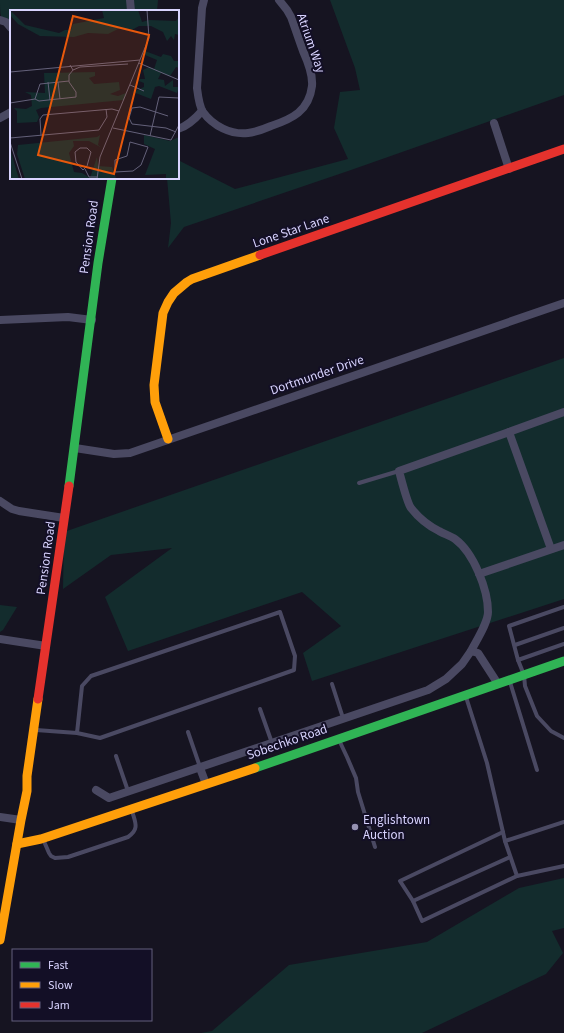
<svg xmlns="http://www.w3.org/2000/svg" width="564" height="1033" viewBox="0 0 564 1033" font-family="'Source Sans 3',sans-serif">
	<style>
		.green { fill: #132c2d }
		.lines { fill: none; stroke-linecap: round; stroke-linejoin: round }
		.lane { stroke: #4a4962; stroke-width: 4 }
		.street { stroke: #4a4962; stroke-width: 8 }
		.fast { stroke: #30b455; stroke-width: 9 }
		.slow { stroke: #ff9f0a; stroke-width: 9 }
		.jam { stroke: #e5322d; stroke-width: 9 }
		.poi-dot { fill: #9591b1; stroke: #130f26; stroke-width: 1.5 }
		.labels { text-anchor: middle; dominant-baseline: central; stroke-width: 4; stroke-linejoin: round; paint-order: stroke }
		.street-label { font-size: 13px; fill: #d9d4ff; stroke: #130f26 }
		.poi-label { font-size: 13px; fill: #d9d4ff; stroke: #130f26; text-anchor: start }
		.inset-road { fill: none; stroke: #64617a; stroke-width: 1 }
		.view { fill: #e8590c; fill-opacity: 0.15; stroke: #e8590c; stroke-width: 2 }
		.inset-edge { fill: none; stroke: #d9d4ff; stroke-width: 2 }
	</style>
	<rect width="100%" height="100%" fill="#161421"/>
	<g class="green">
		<path d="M0,0H158L157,11H11V31C0,22 0,14 0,0Z"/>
		<path d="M330,0H564V95L351,170L184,227L168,248L171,223L167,178H178V160L235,189L348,159L334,128L340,92L360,90L355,68Z"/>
		<path d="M564,358V599L312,681L303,653L341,626L302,592L128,651L105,597L172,548L111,555L63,589L64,532Z"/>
		<path d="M0,605L17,607L3,630L0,632Z"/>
		<path d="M564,878V928L552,931L563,953L546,974L422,1033H201L212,1031L289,965L427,942L519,888Z"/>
	</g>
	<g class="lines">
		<g class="lane">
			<path d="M359,483L399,471"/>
			<path d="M564,607L509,626L518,660L564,644"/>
			<path d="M515,645L564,628"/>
			<path d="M518,660L524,675L525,686L537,716L551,731L564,738"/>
			<path d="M510,682L537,770"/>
			<path d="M332,684L343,718"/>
			<path d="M466,697L487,763L505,841"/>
			<path d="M260,709L272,743"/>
			<path d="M36,730L77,733L100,738L294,670L295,656L280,612L91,676L82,686L77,733"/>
			<path d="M188,732L200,767"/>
			<path d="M339,740L347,757L356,778L358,792L375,847"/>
			<path d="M116,756L128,791"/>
			<path d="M564,822L505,841L517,876L564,866"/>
			<path d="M503,832L400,881L413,901L510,857"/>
			<path d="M43,839L49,853L51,856L55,858L68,857L128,837C140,829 135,822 132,811"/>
			<path d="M413,901L422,921L517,876"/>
		</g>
		<g class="street">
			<path d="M130,0L131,11"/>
			<path d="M204,0L202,8L197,88C198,96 199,106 203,112C213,126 231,135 248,133C256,132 264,129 271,126C292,119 309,111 312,86C313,74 308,62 303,51C299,40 295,28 291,17L287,10L279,0"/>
			<path d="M0,20L6,22L11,28"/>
			<path d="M0,118L11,112"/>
			<path d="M494,123L509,169"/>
			<path d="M178,129C188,126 195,119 202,111"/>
			<path d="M0,320L68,317L92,320"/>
			<path d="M509,432L551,549"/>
			<path d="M75,448L114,454L130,453L564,303"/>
			<path d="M0,501L12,509L19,511L64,518"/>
			<path d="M479,574L564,545"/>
			<path d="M0,639L46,646"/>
			<path d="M471,651C476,641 488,623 488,612C488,590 474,553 455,539C451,536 444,534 439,531C429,526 418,517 411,508C407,503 401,478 399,471L509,432L564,412"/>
			<path d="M200,768L206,784"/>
			<path d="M96,790L109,798L428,690L446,679L462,664L471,651L478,653L498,684"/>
			<path d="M0,817L21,820"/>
		</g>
		<g class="fast">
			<path d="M69,486L98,263L112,178"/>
			<path d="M255,768L564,661"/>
		</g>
		<g class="slow">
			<path d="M168,439L155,402L154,385L163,313L168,302L174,293L187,282L192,279L260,255"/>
			<path d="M17,844L41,839L255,768"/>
			<path d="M0,940L21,820L27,791V776L38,699"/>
		</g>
		<g class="jam">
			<path d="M260,255L564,149"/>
			<path d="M38,699L69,486"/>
		</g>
	</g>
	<circle class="poi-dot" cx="355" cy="827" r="4"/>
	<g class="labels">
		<g class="street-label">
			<text transform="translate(311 43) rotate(71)">Atrium Way</text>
			<text transform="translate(291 231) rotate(-19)">Lone Star Lane</text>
			<text transform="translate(89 237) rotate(-82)">Pension Road</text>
			<text transform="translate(317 375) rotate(-19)">Dortmunder Drive</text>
			<text transform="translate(46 558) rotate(-82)">Pension Road</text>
			<text transform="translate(287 742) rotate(-19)">Sobechko Road</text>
		</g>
		<g class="poi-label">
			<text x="363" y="820">Englishtown<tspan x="363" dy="15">Auction</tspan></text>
		</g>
	</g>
	<g transform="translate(10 10)">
		<rect width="169" height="169" fill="#161421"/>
		<path d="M0,0L15,15L49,23L55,20H61L63,14L94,8L92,0H128L132,12L139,10L166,11L169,7V25L165,24L164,30L161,26L157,31L153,22L141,16H129L122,20L110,18L98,24L78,23L64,27L30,26L8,14L0,5ZM135,41L151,47L153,44L161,46L164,51H169V58L166,57L160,66L151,63L148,69L154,70L155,76L163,70V77H169L167,83L149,76L145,77L141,89L123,82L134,77V73L129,71L130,69H135L133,60L139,57L144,59L147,50L135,45ZM85,62V66L79,68L84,74L109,72L110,80L100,84L108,86L116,83L114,90L31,98L26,100L29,107L27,112L7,113V101L4,98L16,99L22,96L21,85L15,82L35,83L34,63ZM90,125L88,135L92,138L79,131H63L64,136L59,143L64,162L72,163L80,168L87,147L88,156L102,157L106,168H133L130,169H15L7,144L8,135L87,127ZM134,125L160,131L169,127V169H156V164L135,165L145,139L134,134ZM0,139L9,169H0Z" fill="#132c2d"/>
		<path class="inset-road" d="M129,53L169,70M60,55L63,60L70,57L118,54M0,62L130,50M59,71L30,74L25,89L29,91L66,87V82L59,72V65L63,60M38,72L40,90M48,72L50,89M120,75L134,81M0,93L25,89M158,106L130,97L122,98L119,108L122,114L156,118L166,122M103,118L161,130L169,115M31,125L30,109L33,105L102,99L109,101M140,126L149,87L169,88M0,128L89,120L97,107L96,99M0,132L12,169M120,132L138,137L131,155L123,161L105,162V150L117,146ZM70,138H77L81,142L77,156L73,160L66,152L65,142ZM75,159L79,167H87M87,169L90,147L139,28L137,0"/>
		<path class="view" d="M63,6L139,25L104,164L28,145Z"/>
		<rect width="169" height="169" class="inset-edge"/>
	</g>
	<rect x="12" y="949" width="140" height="72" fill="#130f26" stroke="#625e7d"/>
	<rect x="20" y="962" width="20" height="6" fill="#30b455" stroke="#625e7d"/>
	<text x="48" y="969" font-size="12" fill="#d9d4ff">Fast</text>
	<rect x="20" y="982" width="20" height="6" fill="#ff9f0a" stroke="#625e7d"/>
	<text x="48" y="989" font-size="12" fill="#d9d4ff">Slow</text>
	<rect x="20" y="1002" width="20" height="6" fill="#e5322d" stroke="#625e7d"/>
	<text x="48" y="1009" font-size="12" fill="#d9d4ff">Jam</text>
</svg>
